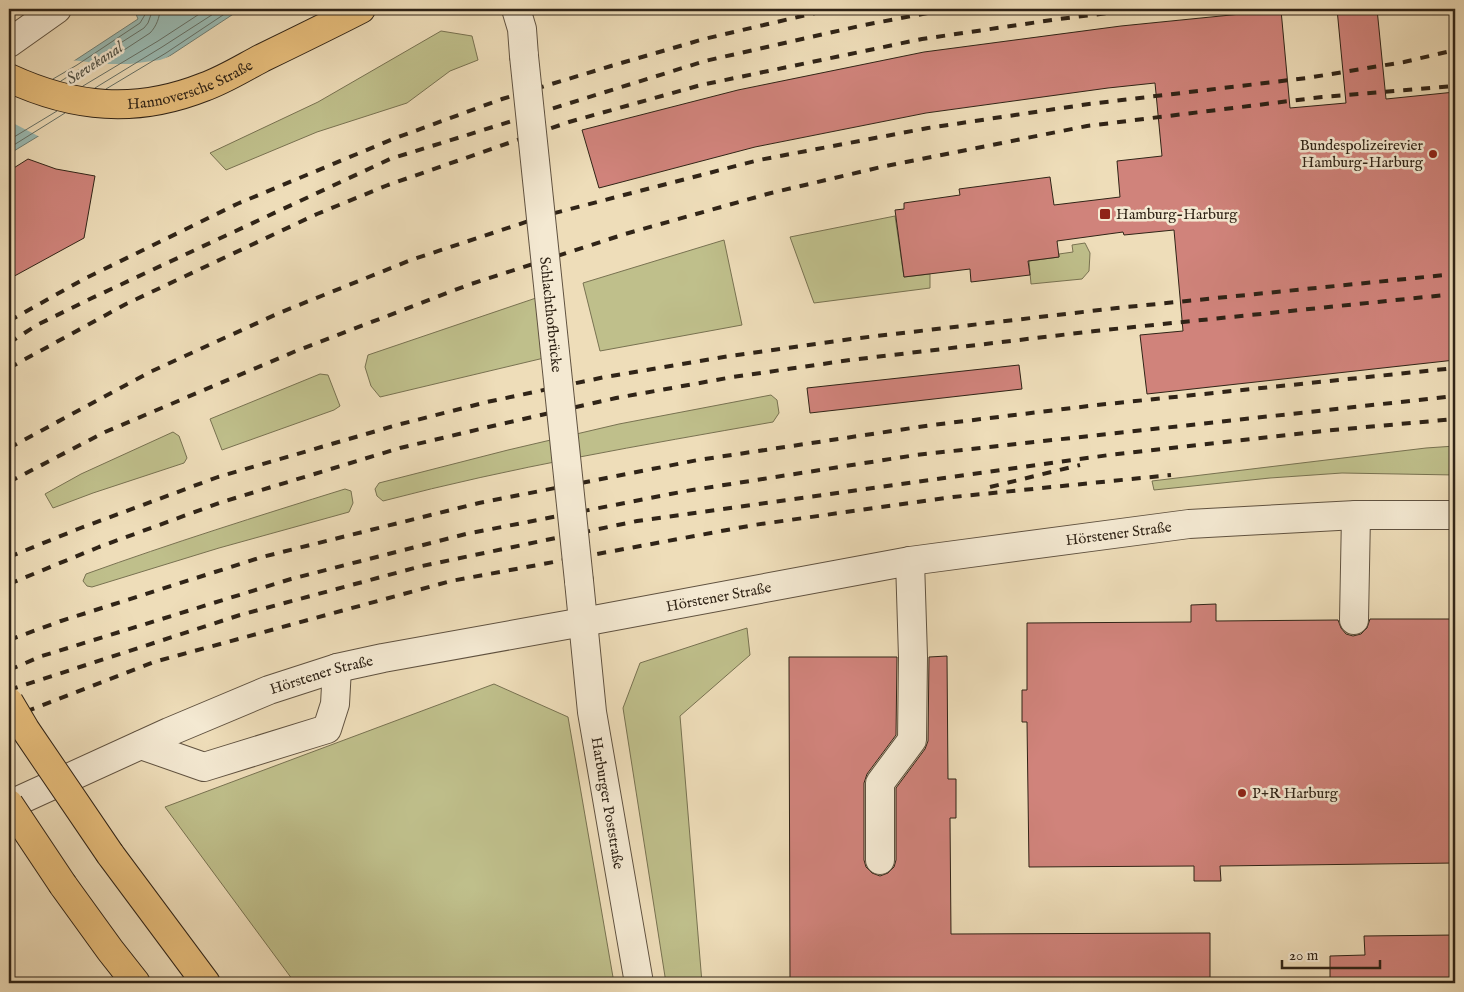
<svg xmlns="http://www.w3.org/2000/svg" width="1464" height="992" viewBox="0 0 1464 992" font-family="'IM FELL English',serif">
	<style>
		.green { fill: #bfbf8b; stroke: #787251 }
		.water { fill: #9abbb4; stroke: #707f75 }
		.pier { fill: #eeddb9 }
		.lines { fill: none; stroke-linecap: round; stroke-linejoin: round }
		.shore { stroke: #657066; stroke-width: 1 }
		.building { fill: #d0837b; stroke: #302417 }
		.minor-casing { stroke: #605240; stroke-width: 30 }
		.major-casing { stroke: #302417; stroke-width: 30 }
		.highway-casing { stroke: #302417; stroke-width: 30 }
		.minor { stroke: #f4e9d2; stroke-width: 28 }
		.major { stroke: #e7be7c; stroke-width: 28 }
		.highway { stroke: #e7be7c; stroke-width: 28 }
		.rail { stroke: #302417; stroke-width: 4; stroke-dasharray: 9 9; stroke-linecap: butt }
		.minor-bridge-casing { stroke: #605240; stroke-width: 30; stroke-linecap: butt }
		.highway-bridge-casing { stroke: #302417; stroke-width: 30; stroke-linecap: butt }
		.minor-bridge { stroke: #f4e9d2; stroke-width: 28 }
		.highway-bridge { stroke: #e7be7c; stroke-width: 28 }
		.poi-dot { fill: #8f2418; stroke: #f4e9d2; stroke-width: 2 }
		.labels { text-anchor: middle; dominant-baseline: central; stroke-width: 5; stroke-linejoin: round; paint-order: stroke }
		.street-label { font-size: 15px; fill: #302417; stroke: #f4e9d2 }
		.poi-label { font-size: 15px; fill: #302417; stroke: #f4e9d2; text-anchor: start }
		.water-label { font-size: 16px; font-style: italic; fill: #505146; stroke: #f4e9d2 }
	</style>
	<rect width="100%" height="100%" fill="#eeddb9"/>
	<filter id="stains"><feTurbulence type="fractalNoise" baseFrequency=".004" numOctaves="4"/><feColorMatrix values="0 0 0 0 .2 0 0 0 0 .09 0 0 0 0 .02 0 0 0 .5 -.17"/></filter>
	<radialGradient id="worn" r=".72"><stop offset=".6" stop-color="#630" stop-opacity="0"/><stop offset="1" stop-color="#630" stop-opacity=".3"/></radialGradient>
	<g class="green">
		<path d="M441,31L472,36L478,60L450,71L407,103L317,132L226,170L210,153L318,102Z"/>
		<path d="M895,216L904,277L930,274V288L814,303L790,237Z"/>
		<path d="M724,240L742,325L600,351L583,283Z"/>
		<path d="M1085,243L1090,253L1089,271L1082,279L1031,284L1029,261L1059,257V254L1073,252L1072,245Z"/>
		<path d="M536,298L544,358L380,397L371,386L365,367L368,355Z"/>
		<path d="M320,374L328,375L340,406L334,410L222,450L210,419Z"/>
		<path d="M771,395L777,400L779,413L773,422C643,445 512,467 383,501L377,496L375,489L379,483L508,450L619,424Z"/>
		<path d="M173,432L179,436L187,458L184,463L93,493L53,508L45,494L81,474Z"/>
		<path d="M1455,446V475L1342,473L1270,478L1154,490L1152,481L1426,448Z"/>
		<path d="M345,489L351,491L353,503L349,512L219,548L92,587L87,586L83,581L86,574C172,543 258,516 345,489Z"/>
		<path d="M747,628L750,655L680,716L702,983H666L623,708L640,663Z"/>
		<path d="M494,684L568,717L614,983H295L165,807Z"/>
	</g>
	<path class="water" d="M144,9H241L168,57L9,154V98L74,61L138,19L136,14Z"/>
	<path class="pier" d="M179,53L40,137L9,121V95L70,60L107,64H130L160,60Z"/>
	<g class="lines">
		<g class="shore">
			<path d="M53,79L77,65L140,23L146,13V9"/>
			<path d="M61,81L144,28L148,23L153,9"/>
			<path d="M72,84L150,33C156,27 160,17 160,9"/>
			<path d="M83,86L158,41L207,9"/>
			<path d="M95,88L162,47L221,9"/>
			<path d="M106,89L166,53L232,9"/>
			<path d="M9,140L57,111"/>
			<path d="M9,148L65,113"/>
		</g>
	</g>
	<g class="building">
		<path d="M1337,9H1377L1386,99L1455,92V360L1147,394L1140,335L1183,331L1174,230L1124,235L1123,232L1057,241L1059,257L1028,261L1030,275L971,282L970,269L904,277L895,210L904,209V203L960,195L959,189L1050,177L1054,205L1120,197L1117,161L1162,156L1155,83L1108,88L926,113L755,147L599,188L582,130L738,90L924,52L1121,26L1281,10L1290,108L1346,103Z"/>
		<path d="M28,159L56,169L95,176L84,238L9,279V171Z"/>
		<path d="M1019,365L1022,389L810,413L807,388Z"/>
		<path d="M1216,604V621L1338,620L1341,628L1346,634L1353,636L1361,634L1367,628L1370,619H1455V863L1220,866L1221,881H1194V866L1029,867L1027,722H1022V690H1027V623L1191,622V605Z"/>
		<path d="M947,656L948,779H956V818H950L951,934L1210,933V983H790L789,657H897L896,735L867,774L864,783V860L866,867L872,873L880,876L888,873L894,867L896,860V788L925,749L928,741L929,657Z"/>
		<path d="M1455,935V983H1330V956L1365,955L1364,936Z"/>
	</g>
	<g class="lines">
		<g class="minor-casing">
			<g id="minor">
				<path d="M516,9L522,29L524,56"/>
				<path d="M9,43L57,9"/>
				<path id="s1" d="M579,581L592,712L639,983"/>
				<path d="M1354,620L1356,515"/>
				<path d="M141,745L204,767L327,729L335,704L337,668"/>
				<path id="s2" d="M9,805L169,732L269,690L337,668L383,658L583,622L910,561L1189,524L1356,515H1455"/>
				<path d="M880,860V783L912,740L913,657L910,561"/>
			</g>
		</g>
		<g class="major-casing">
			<g id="major">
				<path id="s3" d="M9,78C74,108 136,114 204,87C224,80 243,68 262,58C295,42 328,26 361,9"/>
			</g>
		</g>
		<g class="highway-casing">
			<g id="highway">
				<path d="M110,854L206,983"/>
				<path d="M63,885L110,950L136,983"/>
			</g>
		</g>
		<use href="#minor" class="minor"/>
		<use href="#major" class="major"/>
		<use href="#highway" class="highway"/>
		<g class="rail">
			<path d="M9,321L84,279L237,204L393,139L502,99L611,66L704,39L832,9"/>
			<path d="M9,343L37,325L92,298L390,159L705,61L864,25L949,9"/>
			<path d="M9,368L126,304L317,214L388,185L569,122L701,85L922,39L1059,19L1141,9"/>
			<path d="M9,448L150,372L279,313L411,260L547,215L759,160L928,128L1089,104L1307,78L1404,62L1455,50"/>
			<path d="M9,482L105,432L296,351L468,285L625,234L771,193L881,167L1087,126L1322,97L1455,86"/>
			<path d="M990,487L1080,465"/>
			<path d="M9,557L78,529L218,477L397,425L487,402L605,377L730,356L851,339L1117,308L1455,274"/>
			<path d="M9,584L99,547L222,502L400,448L497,425L616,398L733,377L850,360L1095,331L1455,294"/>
			<path d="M9,640L61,621L262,557L479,503L698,460L932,425L1097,405L1455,368"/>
			<path d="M9,670L42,656L291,579L466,534L686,491L916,455L1455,396"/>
			<path d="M9,690L240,615L422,566L637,521L1109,455L1323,431L1455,419"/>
			<path d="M9,718L154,662L451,581L754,525L953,497L1171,475"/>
		</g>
		<g class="minor-bridge-casing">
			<g id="minor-bridge">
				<path id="s4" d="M524,56L579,581"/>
			</g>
		</g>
		<g class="highway-bridge-casing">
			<g id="highway-bridge">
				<path d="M9,702L25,729L110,854"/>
				<path d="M9,804L63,885"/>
			</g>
		</g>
		<use href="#minor-bridge" class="minor-bridge"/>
		<use href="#highway-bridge" class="highway-bridge"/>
	</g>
	<g class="poi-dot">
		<circle cx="1433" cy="154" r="5"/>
		<rect x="1099" y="208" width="12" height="12" rx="2.5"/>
		<circle cx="1242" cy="793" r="5"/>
	</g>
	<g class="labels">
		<g class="street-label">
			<text stroke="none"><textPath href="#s3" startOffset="188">Hannoversche Straße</textPath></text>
			<text stroke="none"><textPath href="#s4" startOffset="260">Schlachthofbrücke</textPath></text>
			<text stroke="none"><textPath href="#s2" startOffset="1149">Hörstener Straße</textPath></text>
			<text stroke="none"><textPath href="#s2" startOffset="744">Hörstener Straße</textPath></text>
			<text stroke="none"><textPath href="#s2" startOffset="339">Hörstener Straße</textPath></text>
			<text stroke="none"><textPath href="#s1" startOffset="224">Harburger Poststraße</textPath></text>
		</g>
		<g class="poi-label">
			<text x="1423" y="145" text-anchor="end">Bundespolizeirevier<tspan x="1423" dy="17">Hamburg-Harburg</tspan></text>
			<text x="1116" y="214">Hamburg-Harburg</text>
			<text x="1252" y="793">P+R Harburg</text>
		</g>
		<g class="water-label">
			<text transform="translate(95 64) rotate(-33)">Seevekanal</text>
		</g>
	</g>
	<rect width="1464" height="992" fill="none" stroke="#eeddb9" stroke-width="30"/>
	<rect x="10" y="10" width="1444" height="972" fill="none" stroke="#302417" stroke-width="2.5"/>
	<rect x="15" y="15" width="1434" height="962" fill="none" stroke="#302417"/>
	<path d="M1282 960v8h98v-8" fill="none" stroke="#302417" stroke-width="2.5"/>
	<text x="1289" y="960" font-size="15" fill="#302417" stroke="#f4e9d2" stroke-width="4" paint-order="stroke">20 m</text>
	<rect width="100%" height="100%" filter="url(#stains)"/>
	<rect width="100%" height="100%" fill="url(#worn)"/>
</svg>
